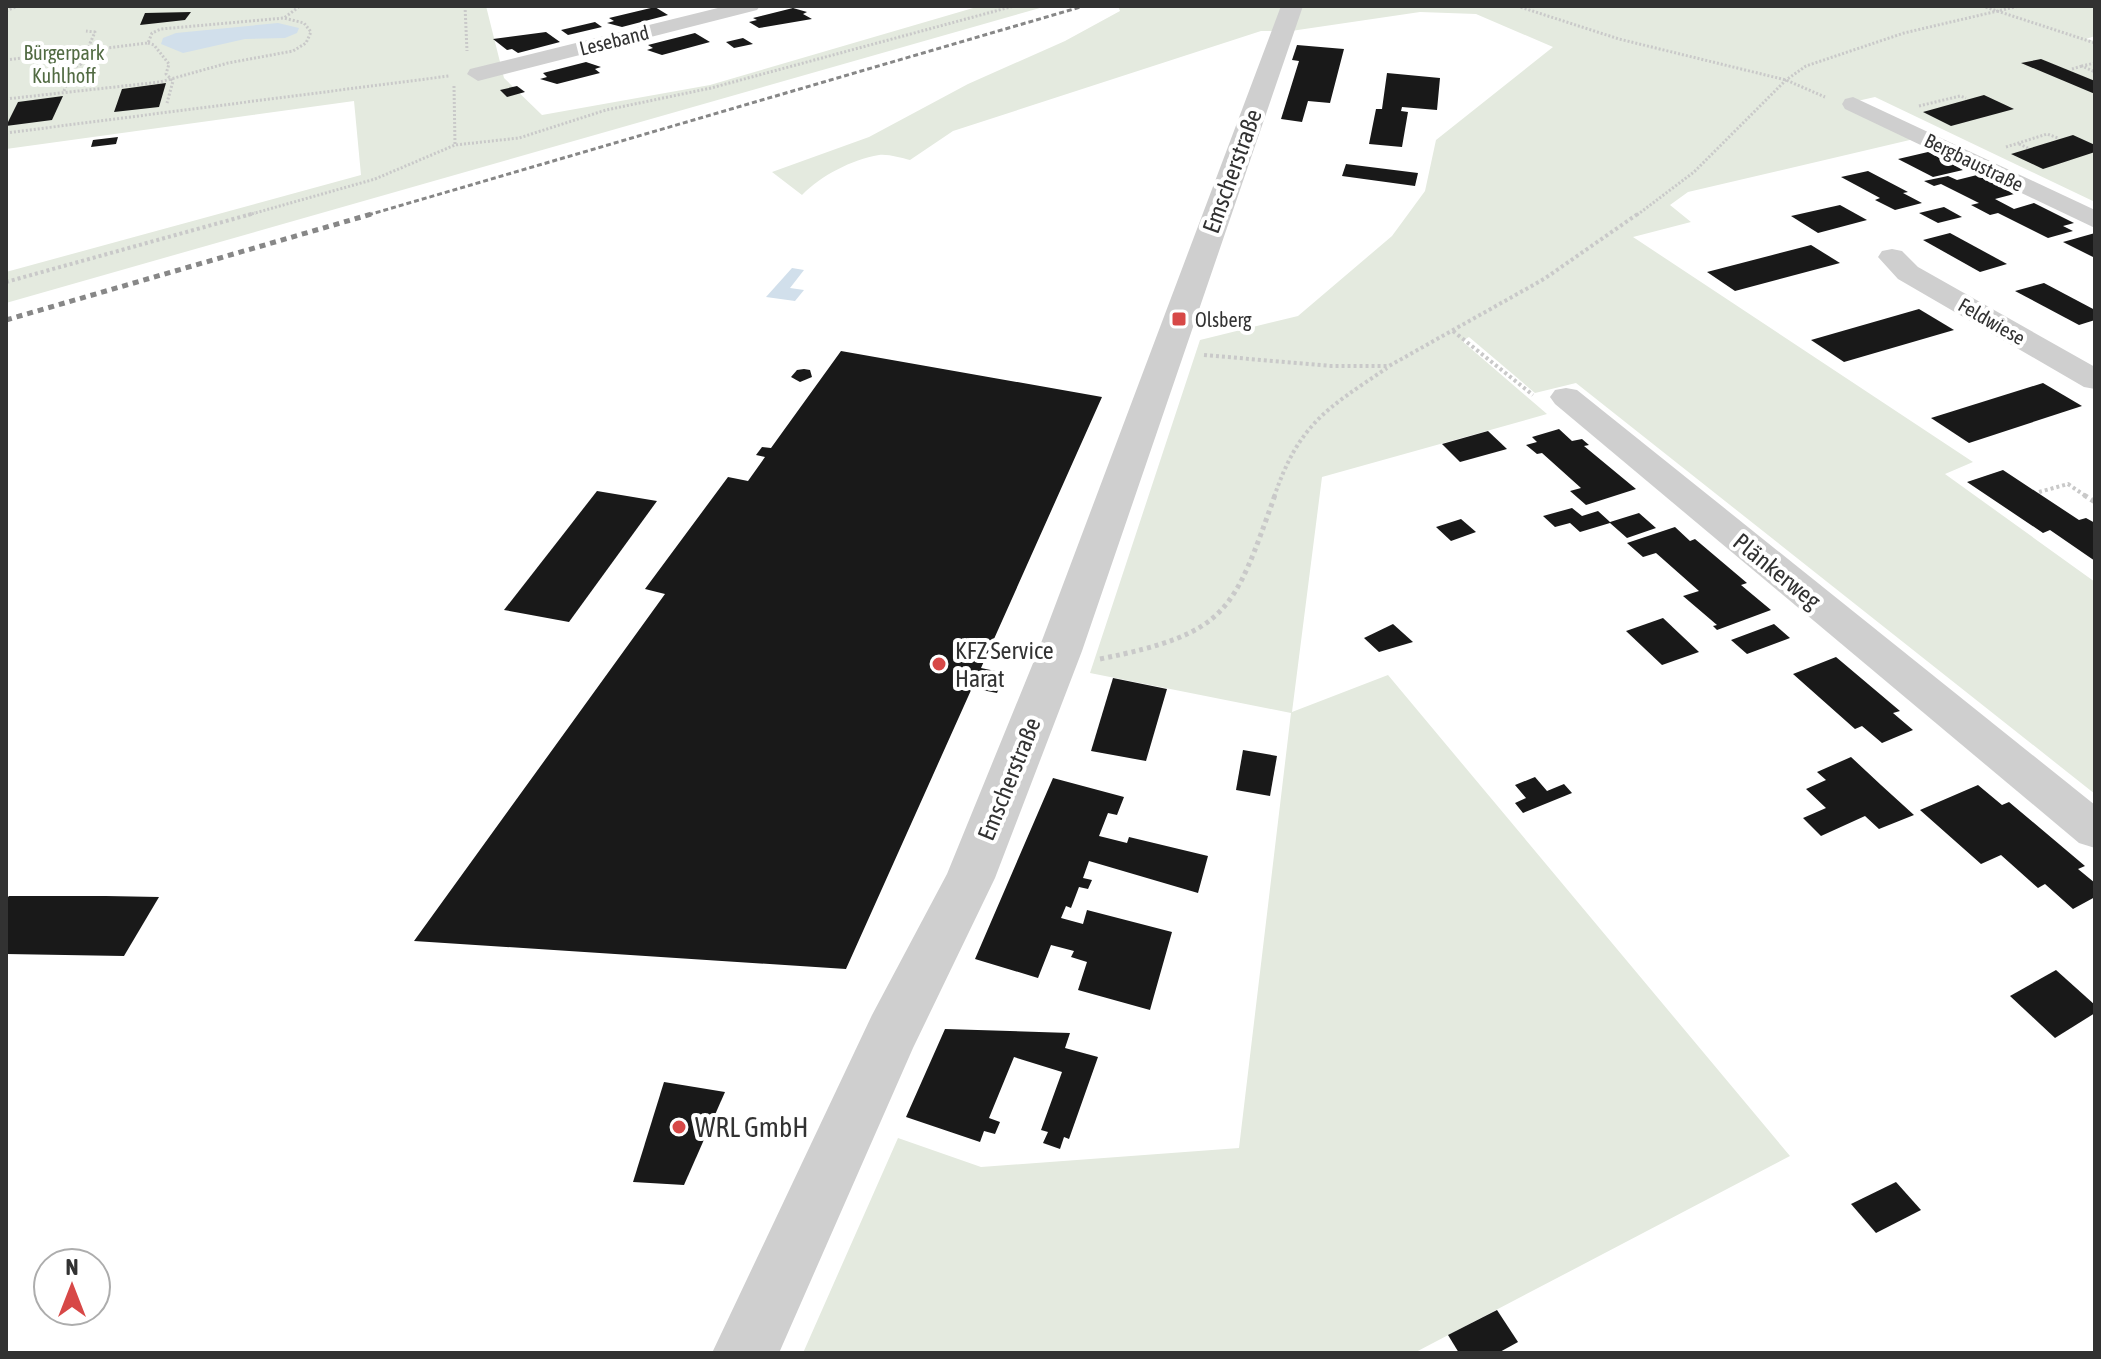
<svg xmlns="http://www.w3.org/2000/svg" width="2101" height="1359" viewBox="0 0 2101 1359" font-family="'Asap Condensed',sans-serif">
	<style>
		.green { fill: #e4eadf }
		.water { fill: #d1dfeb }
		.building { fill: #191919 }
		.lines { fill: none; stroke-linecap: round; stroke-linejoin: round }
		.path-far2 { stroke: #c9c9c9; stroke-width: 3; stroke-dasharray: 2 2; stroke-linecap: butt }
		.path-far1 { stroke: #c9c9c9; stroke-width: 4; stroke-dasharray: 3 3; stroke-linecap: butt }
		.path { stroke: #c9c9c9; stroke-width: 5; stroke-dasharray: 4 4; stroke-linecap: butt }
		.minor { fill: #cfcfcf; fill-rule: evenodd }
		.tertiary { fill: #cfcfcf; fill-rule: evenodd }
		.rail-far1 { stroke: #878787; stroke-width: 3; stroke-dasharray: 5 3; stroke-linecap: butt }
		.rail { stroke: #878787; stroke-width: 5; stroke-dasharray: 6 5; stroke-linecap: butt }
		.poi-dot { fill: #d74847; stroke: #fff; stroke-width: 3 }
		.labels { text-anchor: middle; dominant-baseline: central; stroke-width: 8; stroke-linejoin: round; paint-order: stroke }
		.far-street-label { font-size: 20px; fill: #323232; stroke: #fff }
		.far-park-label { font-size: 20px; fill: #526b43; stroke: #fff }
		.far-poi-label { font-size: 20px; fill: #323232; stroke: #fff; text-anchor: start }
		.street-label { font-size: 24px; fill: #323232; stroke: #fff }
		.poi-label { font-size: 24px; fill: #323232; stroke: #fff; text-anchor: start }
		.near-poi-label { font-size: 28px; fill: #323232; stroke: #fff; text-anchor: start }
	</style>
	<rect width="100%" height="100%" fill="#fff"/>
	<g class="green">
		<path d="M6,6H486L504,78L542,115L710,85L980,6H1047L6,303V272L361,175L354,101L6,149Z"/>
		<path d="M1118,6H1283L1274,31H1261L953,131L910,160C901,158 889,154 879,155C851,160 822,175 802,195L772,172L869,137L968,84L1065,41L1120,11Z"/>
		<path d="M1299,6H2095V36L2086,39L2095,41V202L1875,97L1844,104L1914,139L1688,192L1670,205L1691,222L1633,237L1973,462L1945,474L2095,582V794L1576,383L1535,393L1469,337L1462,341L1547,414L1322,477L1292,712L1388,675L1790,1156L1414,1353H803L898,1138L981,1167L1239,1148L1291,713L1090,673L1200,340L1298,316L1392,236L1425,191L1436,140L1553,47L1476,14L1420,12L1291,31Z"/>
	</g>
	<g class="water">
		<path d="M278,23L299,28L297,33L285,38L245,39L183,53L161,44L163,38L176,33Z"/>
		<path d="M792,268L804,270L790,288L804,290L795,301L766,297Z"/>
	</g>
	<g class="building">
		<path d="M655,7L668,15L622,27L607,23L614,21L609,18Z"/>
		<path d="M793,8L807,12L803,14L812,19L759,28L749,22L757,20L753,18Z"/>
		<path d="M191,12L185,20L140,25L145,13Z"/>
		<path d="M595,22L602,27L568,35L561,30Z"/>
		<path d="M546,32L560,42L518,53L512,49L507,50L493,39Z"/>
		<path d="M695,33L710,42L662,55L647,50L653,48L648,45Z"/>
		<path d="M743,38L753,44L734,48L726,42Z"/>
		<path d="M1297,45L1344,49L1330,103L1308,101L1302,122L1281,119L1299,61L1292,60Z"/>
		<path d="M2041,59L2095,81V94L2021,63Z"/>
		<path d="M586,62L601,67L595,69L600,73L557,84L540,79L547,77L543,73Z"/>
		<path d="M1387,73L1440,78L1437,110L1402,107L1401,111L1408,112L1402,147L1369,144L1376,109H1382Z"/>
		<path d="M166,83L159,107L114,112L122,89Z"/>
		<path d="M517,86L525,92L507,97L500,90Z"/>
		<path d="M1984,95L2014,109L1951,126L1923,112Z"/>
		<path d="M63,96L52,120L6,126L18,102Z"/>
		<path d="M2073,135L2095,145V152L2043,169L2011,154Z"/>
		<path d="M118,137L116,144L91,147L93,140Z"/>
		<path d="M1928,152L1946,161L1963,170L1933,177L1898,159Z"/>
		<path d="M1346,164L1418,173L1415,186L1342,176Z"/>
		<path d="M1868,171L1908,192L1903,193L1922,203L1895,210L1875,200L1880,198L1841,177Z"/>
		<path d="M1977,175L2014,194L1995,199L2014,209L2034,203L2074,223L2063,226L2073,231L2048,238L1998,213L1990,215L1971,205L1979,203L1941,184L1934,186L1924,181L1948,176L1957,180Z"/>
		<path d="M1840,205L1867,220L1818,233L1791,216Z"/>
		<path d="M1944,207L1962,217L1938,223L1919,213Z"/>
		<path d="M1950,233L2007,264L1980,272L1923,240Z"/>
		<path d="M2095,233V258L2063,242Z"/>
		<path d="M1811,245L1840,263L1735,291L1707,272Z"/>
		<path d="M2044,283L2095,310V320L2079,325L2015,291Z"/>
		<path d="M1919,309L1954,330L1844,362L1811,340Z"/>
		<path d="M841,351L1102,397L981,668L1005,673L997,693L972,688L846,969L414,941L665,594L645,589L728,477L748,481L765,457L756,455L762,447L771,448Z"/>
		<path d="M804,369L810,370L812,377L800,382L791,377L797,370Z"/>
		<path d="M2043,383L2082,406L1969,443L1931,418Z"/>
		<path d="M1559,429L1572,441L1582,439L1589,445L1584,446L1636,489L1586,505L1570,491L1581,488L1542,453L1537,454L1526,445L1537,442L1532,437Z"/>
		<path d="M1488,431L1507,449L1460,462L1442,444Z"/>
		<path d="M2003,470L2079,520L2086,518L2095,523V561L2050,530L2043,533L1967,482Z"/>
		<path d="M597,491L657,501L569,622L504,610Z"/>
		<path d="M1572,508L1582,516L1598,511L1610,522L1639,513L1656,528L1627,538L1610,523L1580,532L1570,523L1555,527L1543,516Z"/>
		<path d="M1461,519L1476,532L1451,541L1436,527Z"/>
		<path d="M1675,527L1690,541L1695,539L1747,583L1741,585L1771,610L1717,630L1713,626L1717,625L1683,596L1699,591L1656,553L1643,557L1627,543Z"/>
		<path d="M1663,618L1699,652L1662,665L1626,631Z"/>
		<path d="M1393,624L1413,642L1379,652L1364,638Z"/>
		<path d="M1774,624L1790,638L1747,654L1731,640Z"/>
		<path d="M1836,657L1900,711L1893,713L1913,730L1882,743L1862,726L1855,729L1793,674Z"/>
		<path d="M1113,678L1167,689L1146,761L1091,751Z"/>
		<path d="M1243,750L1277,756L1270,796L1236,790Z"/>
		<path d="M1851,757L1881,785L1914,815L1879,829L1865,816L1821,836L1803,818L1826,808L1806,789L1826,780L1817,772Z"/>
		<path d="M1535,777L1547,791L1564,784L1572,793L1523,813L1515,803L1526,798L1515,785Z"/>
		<path d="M1053,778L1124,797L1117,815L1108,813L1099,836L1127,843L1129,837L1208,856L1198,893L1089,861L1083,878L1092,880L1088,889L1079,887L1071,908L1066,906L1061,918L1083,924L1087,910L1172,932L1150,1010L1078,990L1087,962L1071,957L1074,951L1051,945L1038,978L975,959Z"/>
		<path d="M1978,785L2002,805L2009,802L2085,866L2078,869L2095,883V897L2073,909L2045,884L2038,888L2001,855L1981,864L1920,810Z"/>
		<path d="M9,896H106L159,897L124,956L6,954V899Z"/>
		<path d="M2056,970L2095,1005V1013L2055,1038L2010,996Z"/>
		<path d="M945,1029L1070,1033L1065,1048L1098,1057L1069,1139L1064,1137L1060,1149L1043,1143L1048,1132L1041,1130L1062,1072L1014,1057L989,1118L1000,1122L995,1134L984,1131L980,1142L906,1117Z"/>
		<path d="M664,1082L725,1092L684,1185L633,1182Z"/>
		<path d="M1896,1182L1921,1210L1876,1233L1851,1204Z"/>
		<path d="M1497,1310L1518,1342L1498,1353H1459L1448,1335Z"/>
	</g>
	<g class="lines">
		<g class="path-far2">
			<path d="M465,6L467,51"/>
			<path d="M1517,6L1619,39L1786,80L1825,97"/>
			<path d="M1982,6L2095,43"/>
			<path d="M6,11L18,6"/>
			<path d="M148,43L154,45L169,64L166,74L173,81L167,103"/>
			<path d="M6,60L148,43L152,33L161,29L284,18"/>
			<path d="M2095,63L2082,66L2095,72"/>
			<path d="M2072,69L2082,66"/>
			<path d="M454,86L455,145"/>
			<path d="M64,91L73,68L81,64L95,32L86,31"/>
			<path d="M6,99L160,82L228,63L293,51L306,43L311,32L304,23L284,18L300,6"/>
			<path d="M1919,106L1960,96L1966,98"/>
			<path d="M6,133L449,76"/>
			<path d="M2019,144L2028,148"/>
			<path d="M2006,147L2047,134L2058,138"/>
			<path d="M248,215L375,179L455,145L519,138L606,110L711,88L1014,6"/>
			<path d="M1637,215L1694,172L1786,80L1806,66L1904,33L2019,6"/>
		</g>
		<g class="path-far1">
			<path d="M6,282L255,213"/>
			<path d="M1453,331L1533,395"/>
			<path d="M1204,355L1331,366H1389L1544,279L1639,213"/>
			<path d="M2039,492L2068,484L2087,497"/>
			<path d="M1274,497C1299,424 1326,409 1387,368"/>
		</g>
		<g class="path">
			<path d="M2084,495L2095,502"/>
			<path d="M1100,659C1228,633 1233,613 1275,495"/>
		</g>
		<g class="minor">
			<path d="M726,6H760L757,10L478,81L467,74L470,69Z"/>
			<path d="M1853,97L2095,210V228L1845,109L1842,104L1845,99Z"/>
			<path d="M1892,249L1902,251L1918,267L2095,367V389L2084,387L1898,279L1878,257L1882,251Z"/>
			<path d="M1566,388L1577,390L2095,805V848L2079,843L1555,404L1550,397L1555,390Z"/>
		</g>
		<path class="tertiary" d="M1281,6H1303L1082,651L995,878L913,1048L779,1353H712L872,1015L947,874L1038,651Z"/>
		<path class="rail-far1" d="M368,215L1084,6"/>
		<path class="rail" d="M6,320L375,213"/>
	</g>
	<g class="poi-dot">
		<rect x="1171" y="311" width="16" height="16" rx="4"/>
		<circle cx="939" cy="664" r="8"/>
		<circle cx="679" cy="1127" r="8"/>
	</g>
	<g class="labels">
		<g class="far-street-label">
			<text transform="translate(614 40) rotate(-14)">Leseband</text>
			<text transform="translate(1974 162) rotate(26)">Bergbaustraße</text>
			<text transform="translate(1992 321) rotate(30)">Feldwiese</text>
		</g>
		<g class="far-park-label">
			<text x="64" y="52">Bürgerpark<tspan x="64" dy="23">Kuhlhoff</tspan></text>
		</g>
		<g class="far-poi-label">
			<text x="1195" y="319">Olsberg</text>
		</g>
		<g class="street-label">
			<text transform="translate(1232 171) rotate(-70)">Emscherstraße</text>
			<text transform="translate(1777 571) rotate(39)">Plänkerweg</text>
			<text transform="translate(1009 779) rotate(-68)">Emscherstraße</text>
		</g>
		<g class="poi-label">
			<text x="955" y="650">KFZ Service<tspan x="955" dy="28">Harat</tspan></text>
		</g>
		<g class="near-poi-label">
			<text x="695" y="1127">WRL GmbH</text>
		</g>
	</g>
	<rect width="2101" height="1359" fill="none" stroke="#323232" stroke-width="16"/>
	<g transform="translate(72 1287)"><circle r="38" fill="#ffffff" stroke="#adadad" stroke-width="2"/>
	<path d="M0-6L14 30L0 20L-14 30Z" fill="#d74847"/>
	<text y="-12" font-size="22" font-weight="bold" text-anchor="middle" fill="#323232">N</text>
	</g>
</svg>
